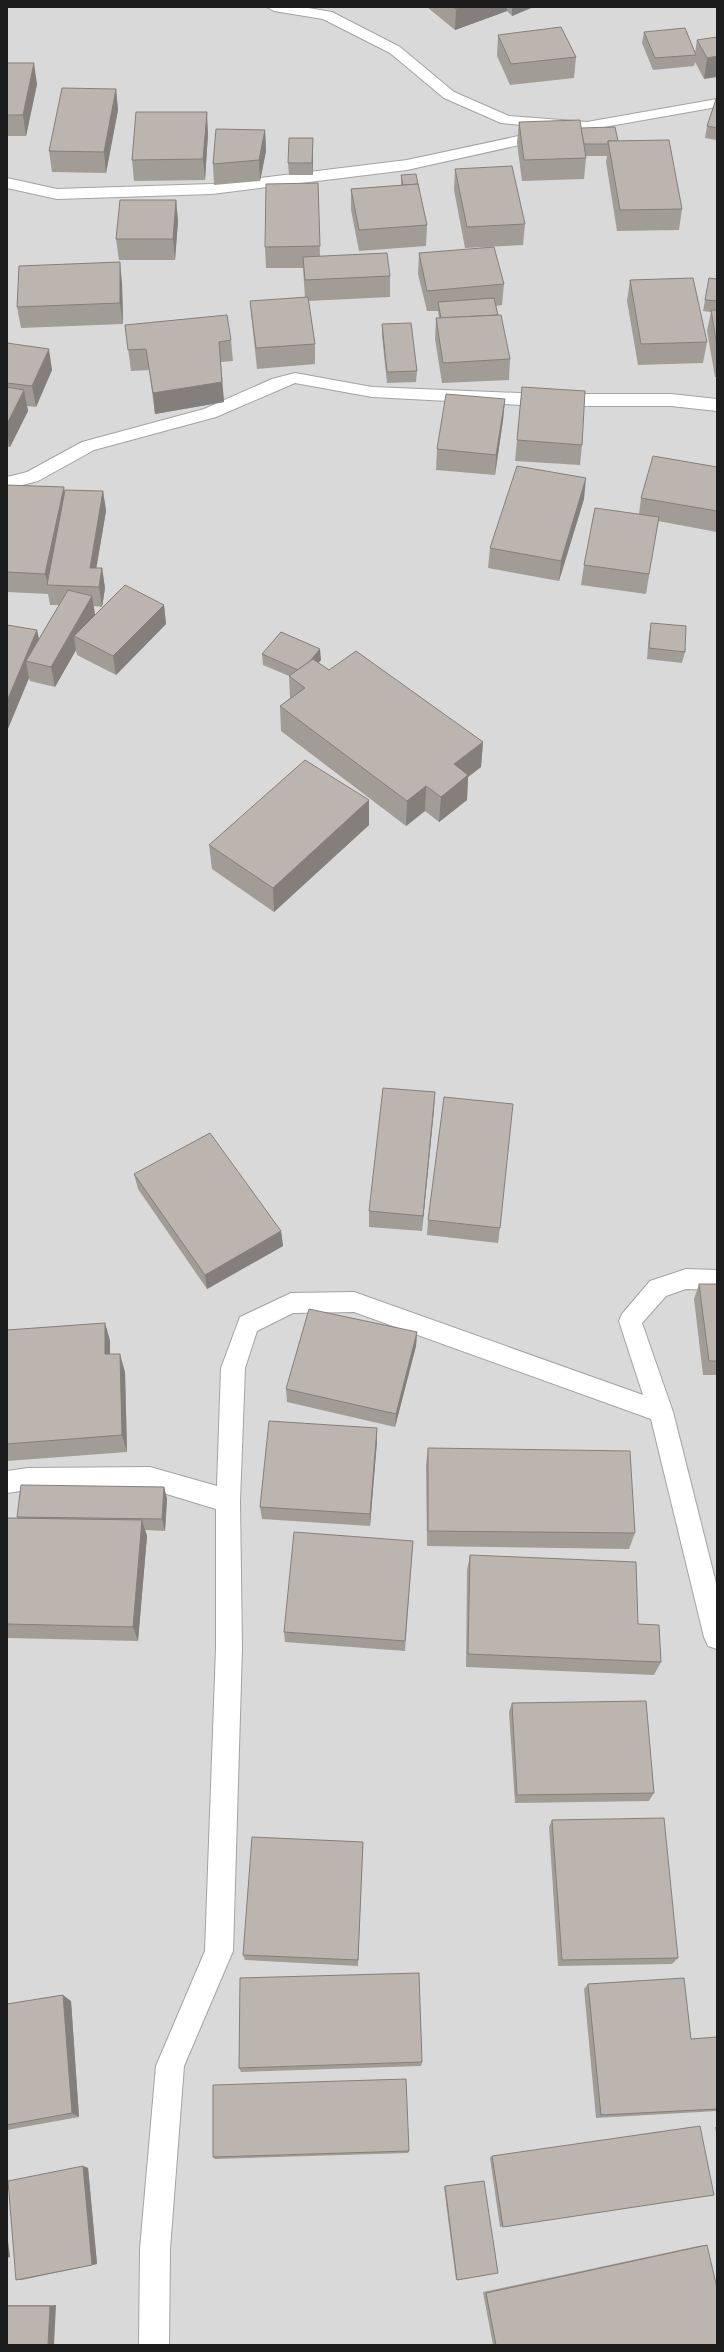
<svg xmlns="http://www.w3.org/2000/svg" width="724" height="2352" viewBox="0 0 724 2352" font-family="Arial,sans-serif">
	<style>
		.residential { fill: #dad9d9 }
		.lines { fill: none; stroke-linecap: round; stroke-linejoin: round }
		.minor-casing { stroke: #a3a3a3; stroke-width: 2 }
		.minor { fill: #fff; fill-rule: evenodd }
		.wall { fill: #a29c96 }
		.shaded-wall { fill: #847f7a }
		.building { fill: #bcb5af; stroke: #847f7a }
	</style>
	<rect width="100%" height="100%" fill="#ece9e2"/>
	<rect class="residential" x="7" y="7" width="710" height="2338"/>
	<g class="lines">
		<g class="minor-casing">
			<g id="minor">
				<path d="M267,7H302L332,12L400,47L454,92L509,116L587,122L717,99V107L587,130L407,170L212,194L57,199L7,188V178L57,189L212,184L407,160L556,128L501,123L444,98L390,53L323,19L274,11Z"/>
				<path d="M295,373L372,387L542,394H671L717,399V411L671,406H542L372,397L295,383L216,417L94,450L38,481L7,489V477L27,472L82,442L204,409L272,379Z"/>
				<path d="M686,1269L717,1270V1290L686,1289L666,1296L642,1323L673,1412L717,1587V1649L708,1646L704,1637L651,1419L354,1312L293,1313L257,1331L245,1368L240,1501L242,1648L233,1951L184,2066L170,2249L169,2345H139L140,2249L156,2066L205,1951L216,1648V1509L150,1489L28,1490L7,1493V1471L28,1468L150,1467L217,1486L221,1368L240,1317L291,1293L354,1292L643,1395L619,1321L622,1314L650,1281Z"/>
			</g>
		</g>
		<use href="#minor" class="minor"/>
	</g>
	<g class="wall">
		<path d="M427,7H532L531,8L512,16L507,11L455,30Z"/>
		<path d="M644,32L695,53L697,40L717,37L704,79L695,62L694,66L653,70L642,43Z"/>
		<path d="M498,35L576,57L574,78L510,85L497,56Z"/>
		<path d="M7,63L37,84L26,136H7Z"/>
		<path d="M116,89L118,110L106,173L52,172L49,151Z"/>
		<path d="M717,96V140L705,138L707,126Z"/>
		<path d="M519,122L581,128L618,141L682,209L679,230L617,231L606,162L607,156H585L586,158L584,179L522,181L517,143Z"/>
		<path d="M265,130L266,151L260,181L214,185L213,164Z"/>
		<path d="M208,133L205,180L134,181L132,160Z"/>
		<path d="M313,149V175H289L288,163Z"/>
		<path d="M455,169L525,224L523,245L465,248L454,190Z"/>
		<path d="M401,175L419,190L427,225L426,246L359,251L351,210V189L401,185Z"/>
		<path d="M318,183L320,256L390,276V297L308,301L315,344V364L257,369L252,322L250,301L305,298L303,268H266L265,247Z"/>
		<path d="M176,200L178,221L175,260H119L116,239Z"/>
		<path d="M419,253L504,284L502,305L496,306L510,359L509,380L442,383L435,339L436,318H439L438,311H427L418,274Z"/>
		<path d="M709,278L717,279V377H715L707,331L711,312L703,311Z"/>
		<path d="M630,280L707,342L703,363L638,365L627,301Z"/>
		<path d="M122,283L123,324L21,328L17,307Z"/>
		<path d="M382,324L417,371L416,382L387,383L382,336Z"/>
		<path d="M125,325L231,340L233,361L221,362L224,402L155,414L149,370L131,371Z"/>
		<path d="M7,343L52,370L36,407L27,406L28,411L10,447H7Z"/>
		<path d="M522,387L582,445L580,465L515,461Z"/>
		<path d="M505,399L503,420L495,475L436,470L437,449Z"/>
		<path d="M717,467V532L658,521L646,594L581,585L584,565L639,514L641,498Z"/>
		<path d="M7,485L65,493L103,491L106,511L96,568H102L105,588L102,607L94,606L95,615L164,605L166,624L116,675L77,655L76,650L55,687L30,681L29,678L7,731V625L37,630L39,639L59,605H50L48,594L7,592Z"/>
		<path d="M584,499L559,581L488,568L490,548Z"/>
		<path d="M651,623L685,652L682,663L647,659L649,634Z"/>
		<path d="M262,654L321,660L318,663L329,670L483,742L481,767L468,777L467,800L439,822L425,811L406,826L281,731L280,706L290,698L289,676L263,665Z"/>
		<path d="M369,800V825L274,912L212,869L209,845Z"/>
		<path d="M434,1109L422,1231L369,1227V1211Z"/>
		<path d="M134,1174L281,1231L283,1246L207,1289L138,1189Z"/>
		<path d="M428,1220L500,1228L498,1243L427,1235Z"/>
		<path d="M699,1284H717V1375H703L694,1299Z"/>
		<path d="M105,1323L110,1341V1354L125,1372L127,1452L7,1461V1330Z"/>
		<path d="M417,1332L416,1346L395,1427L287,1402L286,1389Z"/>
		<path d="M377,1428V1441L370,1526L262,1519L260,1507Z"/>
		<path d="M428,1448L635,1533L629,1549L427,1546L426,1465Z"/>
		<path d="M164,1487L167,1499L165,1531L145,1530L147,1536L138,1641L7,1638V1518H18L17,1517Z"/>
		<path d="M413,1541L405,1651L285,1642L284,1632Z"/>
		<path d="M470,1555L638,1624L661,1662L654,1675L466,1667L467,1570Z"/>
		<path d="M512,1703L654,1793L649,1801L515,1803L509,1712Z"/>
		<path d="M552,1820L678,1958L672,1964L558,1966L549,1827Z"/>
		<path d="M363,1842L358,1966L245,1960L243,1955Z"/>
		<path d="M588,1984L691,2039L717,2037V2111L596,2118L584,1989Z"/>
		<path d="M71,2001L79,2117L7,2130V2004Z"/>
		<path d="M422,2062L421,2066L241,2072L239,2068Z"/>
		<path d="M715,2127H717V2137Z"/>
		<path d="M409,2151L408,2153L215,2159L213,2157Z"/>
		<path d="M492,2156L714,2195L500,2227L490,2158Z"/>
		<path d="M83,2166L88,2168L97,2264L22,2280H16Z"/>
		<path d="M445,2186L457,2280H456L444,2187Z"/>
		<path d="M707,2245L717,2345H493L483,2292L698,2246Z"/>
		<path d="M7,2305H56L7,2345Z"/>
	</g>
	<g class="shaded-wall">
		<path d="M461,7H507V11L455,30L456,9Z"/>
		<path d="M512,7H532L531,8L512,16Z"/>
		<path d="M717,56V77L704,79L707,58Z"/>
		<path d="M34,63L37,84L26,136L23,115Z"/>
		<path d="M116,89L118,110L106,173L104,152Z"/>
		<path d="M207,112L208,133L205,180L203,159Z"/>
		<path d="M265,130L266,151L260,181L259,160Z"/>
		<path d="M313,138V175L312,163Z"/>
		<path d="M176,200L178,221L175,260L173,239Z"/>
		<path d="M120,262L122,283L123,324L120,303Z"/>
		<path d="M49,349L52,370L36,407L32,386Z"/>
		<path d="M222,382L224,402L155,414L153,393Z"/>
		<path d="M24,390L28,411L10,447L7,433V424Z"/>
		<path d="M505,399L503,420L495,475L496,455Z"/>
		<path d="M586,478L584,499L559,581L561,561Z"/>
		<path d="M64,487L67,508L48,585L45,574Z"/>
		<path d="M103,491L106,511L93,588L90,568Z"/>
		<path d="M102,568L105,588L102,607L99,587Z"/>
		<path d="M92,596L95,616L74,636L76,650L55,687L51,667Z"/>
		<path d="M164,605L166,624L116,675L113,656Z"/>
		<path d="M37,630L41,650L26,661L29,678L7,731V701Z"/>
		<path d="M320,649L321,660L302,682V671Z"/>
		<path d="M483,742L481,767L468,777L467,800L439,822L441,797L454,764Z"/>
		<path d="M426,786L425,811L406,826L407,801Z"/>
		<path d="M369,800V825L274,912L273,888Z"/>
		<path d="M435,1092L434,1109L422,1231L423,1216Z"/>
		<path d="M281,1231L283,1246L207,1289L205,1275Z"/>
		<path d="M105,1323L110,1341V1373L105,1354Z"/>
		<path d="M417,1332L416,1346L395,1427L396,1414Z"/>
		<path d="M120,1354L125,1372L127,1452L122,1435Z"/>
		<path d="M377,1428V1441L370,1526V1514Z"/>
		<path d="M164,1487L167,1499L165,1531L162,1519Z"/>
		<path d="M142,1520L147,1536L138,1641L133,1627Z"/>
		<path d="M63,1995L71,2001L79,2117L72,2113Z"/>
		<path d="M83,2166L88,2168L97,2264L92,2265Z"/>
		<path d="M7,2233L10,2257L7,2258Z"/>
		<path d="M56,2305L54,2345H48L50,2306Z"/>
	</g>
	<g class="building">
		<path d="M453,7H461L456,9Z"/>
		<path d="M561,27L576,57L511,64L498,35Z"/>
		<path d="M685,28L696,55L655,58L644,32Z"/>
		<path d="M717,37V56L707,58L697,40Z"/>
		<path d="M7,63H34L23,115H7Z"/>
		<path d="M62,88L116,89L104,152L49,151Z"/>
		<path d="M717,96V128L707,126Z"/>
		<path d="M136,112H207L203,159L132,160Z"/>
		<path d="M580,120L586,158L524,160L519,122Z"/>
		<path d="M615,127L618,141H608V144H584L581,128Z"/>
		<path d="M216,129L265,130L259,160L213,164Z"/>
		<path d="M289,138H313L312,163H288Z"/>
		<path d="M669,140L682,209L620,210L608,141Z"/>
		<path d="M512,166L525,224L467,227L455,169Z"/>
		<path d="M416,174L419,190L418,184L403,185L401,175Z"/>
		<path d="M318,183L320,246L265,247L266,184Z"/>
		<path d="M418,184L427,225L359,230L351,189Z"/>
		<path d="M120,200H176L173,239H116Z"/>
		<path d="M494,247L504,284L427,291L419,253Z"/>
		<path d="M387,253L390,276L305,280L303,257Z"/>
		<path d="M120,262V303L17,307L19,266Z"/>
		<path d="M693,278L707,342L641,344L630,280Z"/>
		<path d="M709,278L717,279V301L705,300Z"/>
		<path d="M308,297L315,344L256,348L250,301Z"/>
		<path d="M494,298L498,315L441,318L438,302Z"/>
		<path d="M711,310H717V346Z"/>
		<path d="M227,315L231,340L219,342L222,382L153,393L146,349L128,350L125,325Z"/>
		<path d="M501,315L510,359L443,363L436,318Z"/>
		<path d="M411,323L417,371L387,372L382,324Z"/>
		<path d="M7,343L49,349L32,386L7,383Z"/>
		<path d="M7,387L24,390L7,424Z"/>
		<path d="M522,387L585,391L582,445L517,440Z"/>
		<path d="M446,394L505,399L496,455L437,449Z"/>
		<path d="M653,456L717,467V511L641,498Z"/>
		<path d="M517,466L586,478L561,561L490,548Z"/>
		<path d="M7,485L64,487L45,574L7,572Z"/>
		<path d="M65,490L103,491L90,568H102L99,587L47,585Z"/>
		<path d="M595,508L659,517L649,574L584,565Z"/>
		<path d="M125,585L164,605L113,656L74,636Z"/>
		<path d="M68,590L92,596L51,667L26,661Z"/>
		<path d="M651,623L686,626L685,652L649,648Z"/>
		<path d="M7,625L37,630L7,701Z"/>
		<path d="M281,632L320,649L310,661L298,670L262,654Z"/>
		<path d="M356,651L483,742L454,764L468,775L441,797L426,786L407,801L280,706L305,688L289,676L313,659L329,670Z"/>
		<path d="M305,760L369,800L273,888L209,845Z"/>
		<path d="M383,1088L435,1092L423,1216L369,1211Z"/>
		<path d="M444,1097L513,1104L500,1228L428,1220Z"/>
		<path d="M210,1133L281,1231L205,1275L134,1174Z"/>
		<path d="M699,1284H717V1361H709Z"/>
		<path d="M309,1309L417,1332L396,1414L286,1389Z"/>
		<path d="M105,1323V1354H120L122,1435L7,1444V1330Z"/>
		<path d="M269,1421L377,1428L370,1514L260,1507Z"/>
		<path d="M428,1448L630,1451L635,1533L428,1531Z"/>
		<path d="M21,1485L164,1487L162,1519L17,1517Z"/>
		<path d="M7,1518L142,1520L133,1627L7,1624Z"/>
		<path d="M294,1532L413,1541L405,1641L284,1632Z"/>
		<path d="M470,1555L636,1562L638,1624L659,1625L661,1662L468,1654Z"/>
		<path d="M646,1701L654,1793L517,1795L512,1703Z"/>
		<path d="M664,1818L678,1958L562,1960L552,1820Z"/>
		<path d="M252,1837L363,1842L358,1960L243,1955Z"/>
		<path d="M419,1973L422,2062L239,2068L240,1978Z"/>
		<path d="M684,1978L691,2039L717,2037V2109L601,2115L588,1984Z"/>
		<path d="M63,1995L72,2113L7,2125V2004Z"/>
		<path d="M406,2079L409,2151L213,2157V2085Z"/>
		<path d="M700,2126L714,2195L503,2227L492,2156Z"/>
		<path d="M83,2166L92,2265L16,2280L8,2181Z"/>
		<path d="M484,2181L498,2273L457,2280L445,2186Z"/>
		<path d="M707,2245L717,2288V2345H496L486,2293Z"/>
		<path d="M7,2306H50L48,2345H7Z"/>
	</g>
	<rect width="724" height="2352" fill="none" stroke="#1c1c1c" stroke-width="16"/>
</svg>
